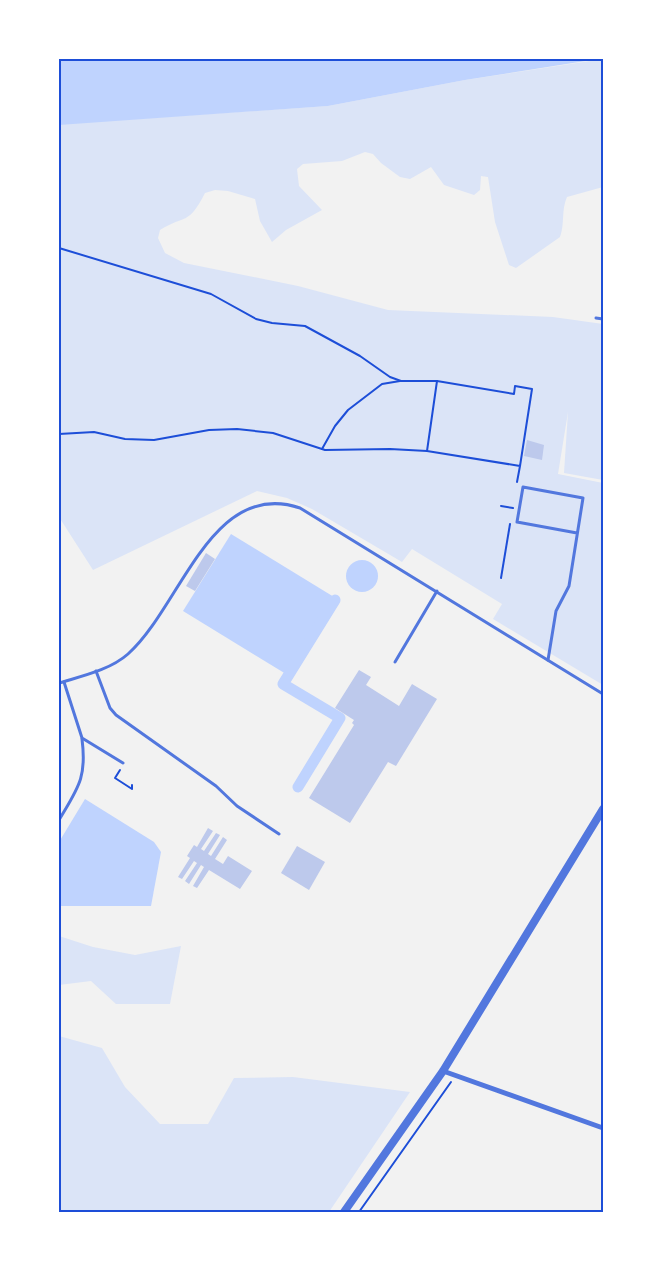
<svg xmlns="http://www.w3.org/2000/svg" width="662" height="1271" viewBox="0 0 662 1271" font-family="'Nunito Sans',sans-serif">
	<style>
		.green { fill: #dbe4f7 }
		.water { fill: #bfd3fe }
		.lines { fill: none; stroke-linecap: round; stroke-linejoin: round }
		.canal { stroke: #bfd3fe; stroke-width: 11 }
		.building { fill: #bdc9ec }
		.path { stroke: #1d4ed8; stroke-width: 2 }
		.service { stroke: #5277de; stroke-width: 3 }
		.minor { stroke: #5277de; stroke-width: 5 }
		.tertiary { stroke: #5277de; stroke-width: 8 }
		.neatline { fill: none; stroke: #1d4ed8; stroke-width: 2 }
	</style>
	<rect width="100%" height="100%" fill="#f2f2f2"/>
	<g class="green">
		<path d="M603,59V187L567,197C561,210 565,224 560,237L516,268L509,265L495,222L488,177L481,176L480,190L474,195L444,185L431,167L410,179L400,177L381,163L373,154L365,152L342,161L303,164L297,169L299,186L322,210L286,230L272,242L260,221L255,199L228,191L215,190L205,193C188,226 186,214 160,230L158,238L165,253L184,263L298,286L388,310L553,317L603,324V480L564,473L568,412L558,474L603,483V685L493,619L502,604L412,549L402,562L312,509L287,498L257,491L93,570L59,517V124L328,106L465,80Z"/>
		<path d="M59,936L93,947L135,955L181,946L170,1004H116L91,981L59,985Z"/>
		<path d="M59,1036L102,1048L125,1087L160,1124H208L234,1078L293,1077L410,1092L329,1212H59Z"/>
	</g>
	<g class="water">
		<path d="M59,59H598L465,80L328,106L59,125Z"/>
		<path d="M231,534L334,597L286,674L183,611Z"/>
		<circle cx="362" cy="576" r="16"/>
		<path d="M85,799L154,842L161,852L151,906H59V842Z"/>
	</g>
	<g class="lines">
		<path class="canal" d="M298,787L340,718L283,684L335,600"/>
	</g>
	<g class="building">
		<path d="M527,440L544,445L542,460L524,456Z"/>
		<path d="M206,553L215,559L195,591L186,586Z"/>
		<path d="M359,670L371,677L366,685L399,706L412,684L437,699L396,766L388,762L350,823L309,798L354,725L352,723L354,720L335,708Z"/>
		<path d="M208,828L213,831L201,849L204,851L216,833L220,835L208,854L211,856L223,837L227,840L215,859L223,864L228,856L252,871L240,889L209,870L197,888L193,886L204,867L201,865L189,884L185,881L197,863L194,861L182,879L178,877L190,858L187,856L194,845L197,847Z"/>
		<path d="M297,846L325,862L309,890L281,873Z"/>
	</g>
	<g class="lines">
		<g class="path">
			<path d="M59,248L211,294L256,319L272,323L305,326L360,356L390,377L401,381H437"/>
			<path d="M59,434L94,432L125,439L154,440L209,430L237,429L273,433L325,450L390,449L427,451"/>
			<path d="M322,449L335,426L348,410L382,384L400,381"/>
			<path d="M517,482L520,466L532,389L515,386L514,394L437,381L427,451L520,466"/>
			<path d="M501,506L513,508"/>
			<path d="M501,578L510,524"/>
			<path d="M120,770L115,778L132,789V785"/>
			<path d="M359,1212L451,1082"/>
		</g>
		<g class="service">
			<path d="M596,318L603,319"/>
			<path d="M548,660L556,611L569,586L583,498L523,487L517,522L577,533"/>
			<path d="M395,662L437,591"/>
			<path d="M96,671L110,708L116,715L216,786L237,806L279,834"/>
			<path d="M64,682L82,738L123,763"/>
			<path d="M59,683C82,676 110,670 128,654C181,607 211,478 300,508L603,694"/>
			<path d="M59,820C78,788 87,778 82,739"/>
		</g>
		<path class="minor" d="M443,1071L603,1128"/>
		<path class="tertiary" d="M344,1212L443,1071L603,809"/>
	</g>
	<rect width="662" height="1271" fill="none" stroke="#ffffff" stroke-width="120"/>
	<rect x="60" y="60" width="542" height="1151" class="neatline"/>
</svg>
